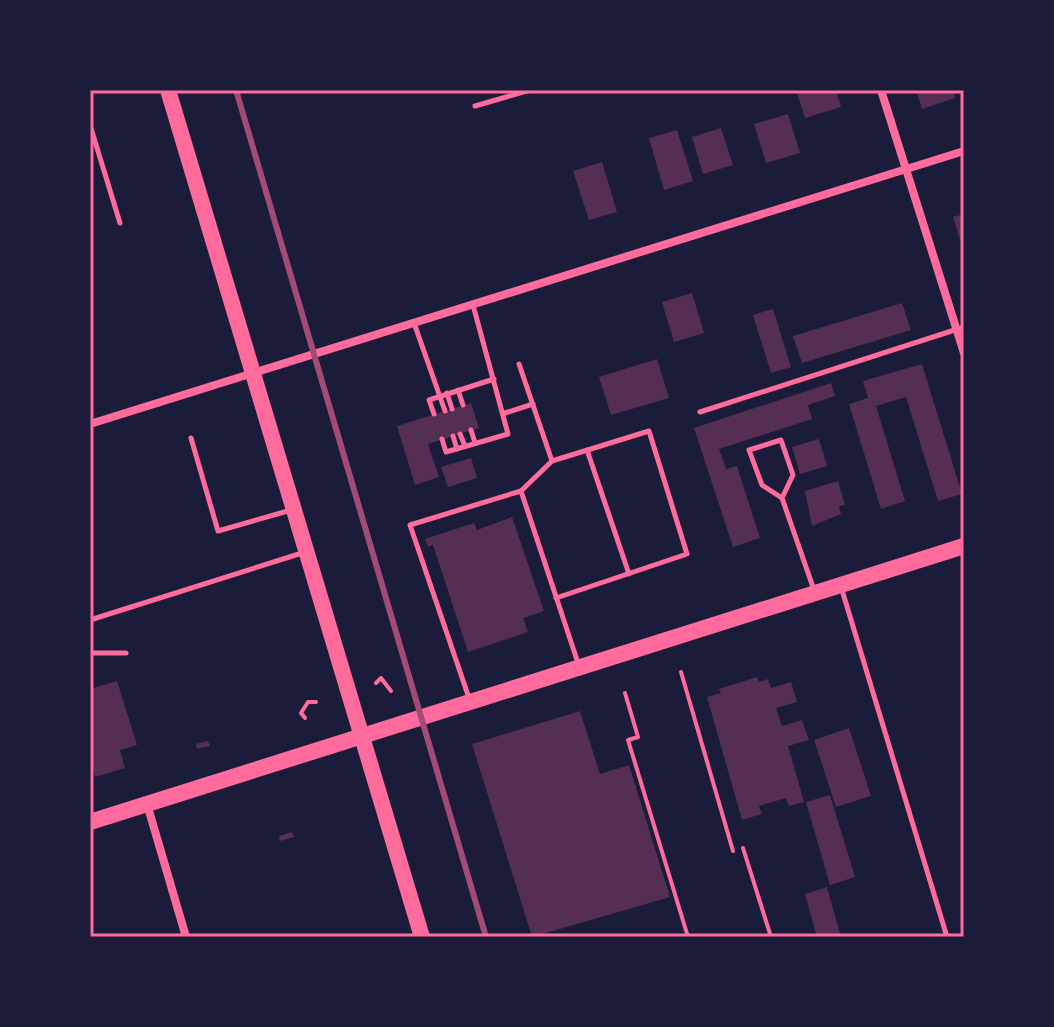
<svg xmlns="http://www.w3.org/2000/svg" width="1054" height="1027" viewBox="0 0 1054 1027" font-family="Signika,sans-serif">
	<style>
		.building { fill: #542f53 }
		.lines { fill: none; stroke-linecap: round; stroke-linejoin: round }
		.path { stroke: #ff6b9d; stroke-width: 4 }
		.service { stroke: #ff6b9d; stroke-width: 5 }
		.minor { stroke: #ff6b9d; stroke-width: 8 }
		.primary { stroke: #ff6b9d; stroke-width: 16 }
		.rail { stroke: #a44b75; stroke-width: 6 }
		.neatline { fill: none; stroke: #ff6b9d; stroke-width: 3 }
	</style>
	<rect width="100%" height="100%" fill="#1b1b3a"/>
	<g class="building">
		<path d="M796,90H836L841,107L805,118Z"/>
		<path d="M916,90H953L955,98L922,109Z"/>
		<path d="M788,114L800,153L766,163L754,124Z"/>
		<path d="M721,128L733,165L703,174L692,137Z"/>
		<path d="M677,130L693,181L664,190L649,138Z"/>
		<path d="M602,162L617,212L589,220L573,171Z"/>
		<path d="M964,214V249H963L953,217Z"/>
		<path d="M692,293L704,333L674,342L662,302Z"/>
		<path d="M902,303L911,330L802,363L793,336Z"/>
		<path d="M773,309L791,367L771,373L753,315Z"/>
		<path d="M657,359L669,398L611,415L599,377Z"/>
		<path d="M922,364L962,494L938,501L906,397L876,406L905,501L881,509L849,404L868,398L863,381Z"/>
		<path d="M831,383L835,396L808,405L812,419L719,449L726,469L737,466L760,538L733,547L694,428Z"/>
		<path d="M471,403L479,428L428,444L439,477L415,485L397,426Z"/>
		<path d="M819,439L827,466L800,474L792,447Z"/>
		<path d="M471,458L477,478L448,487L441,467Z"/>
		<path d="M838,481L845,505L839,506L841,514L812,526L805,491Z"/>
		<path d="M512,517L544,611L523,618L528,632L468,652L433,545L428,547L425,539L474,523L477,530Z"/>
		<path d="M757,677L759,682L768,679L771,688L791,682L797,702L776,708L782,726L802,720L809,740L788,746L804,802L789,806L786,798L759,806L762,814L742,820L707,697L721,693L719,689Z"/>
		<path d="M117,681L137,745L120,750L125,768L95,777L90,761V689Z"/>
		<path d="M580,711L600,774L629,765L670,897L532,937L472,744Z"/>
		<path d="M849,728L871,796L836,807L814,740Z"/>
		<path d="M208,741L210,746L197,749L196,744Z"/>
		<path d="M830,795L855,877L830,885L806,802Z"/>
		<path d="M292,832L294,837L280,841L279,836Z"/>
		<path d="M827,887L841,937H817L805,894Z"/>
	</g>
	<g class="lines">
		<g class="path">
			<path d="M681,672L733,851"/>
			<path d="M376,683L381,678L391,691"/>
			<path d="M625,693L638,737L628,740L688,937"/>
			<path d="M305,718L301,713L308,702H316"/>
			<path d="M743,848L771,937"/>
		</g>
		<g class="service">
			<path d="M475,106L530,90"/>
			<path d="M90,125L120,223"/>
			<path d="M414,323L445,411"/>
			<path d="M519,364L552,461"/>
			<path d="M458,390L463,405"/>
			<path d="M447,393L452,409"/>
			<path d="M700,412L964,327"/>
			<path d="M505,413L533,404"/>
			<path d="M434,414L429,400L494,379"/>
			<path d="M471,430L475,443"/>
			<path d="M460,434L465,446"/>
			<path d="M453,436L457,449"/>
			<path d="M191,438L218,531L291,510"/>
			<path d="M442,439L446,452L508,434L473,305"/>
			<path d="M587,450L629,574"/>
			<path d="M521,491L552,461L649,431L687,554L556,598"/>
			<path d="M782,498L793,475L781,440L749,450L762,485L782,498L814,590"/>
			<path d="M842,590L947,937"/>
			<path d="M90,620L302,553"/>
			<path d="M90,653H126"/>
			<path d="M470,701L410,525L521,491L579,666"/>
		</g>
		<g class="minor">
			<path d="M881,90L964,353"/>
			<path d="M90,424L964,151"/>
			<path d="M147,804L186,937"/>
		</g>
		<g class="primary">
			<path d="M168,90L422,937"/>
			<path d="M90,822L964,546"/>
		</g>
		<path class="rail" d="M236,90L486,937"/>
	</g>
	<rect width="1054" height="1027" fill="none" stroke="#1b1b3a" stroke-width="184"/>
	<rect x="92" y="92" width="870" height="843" class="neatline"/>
</svg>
